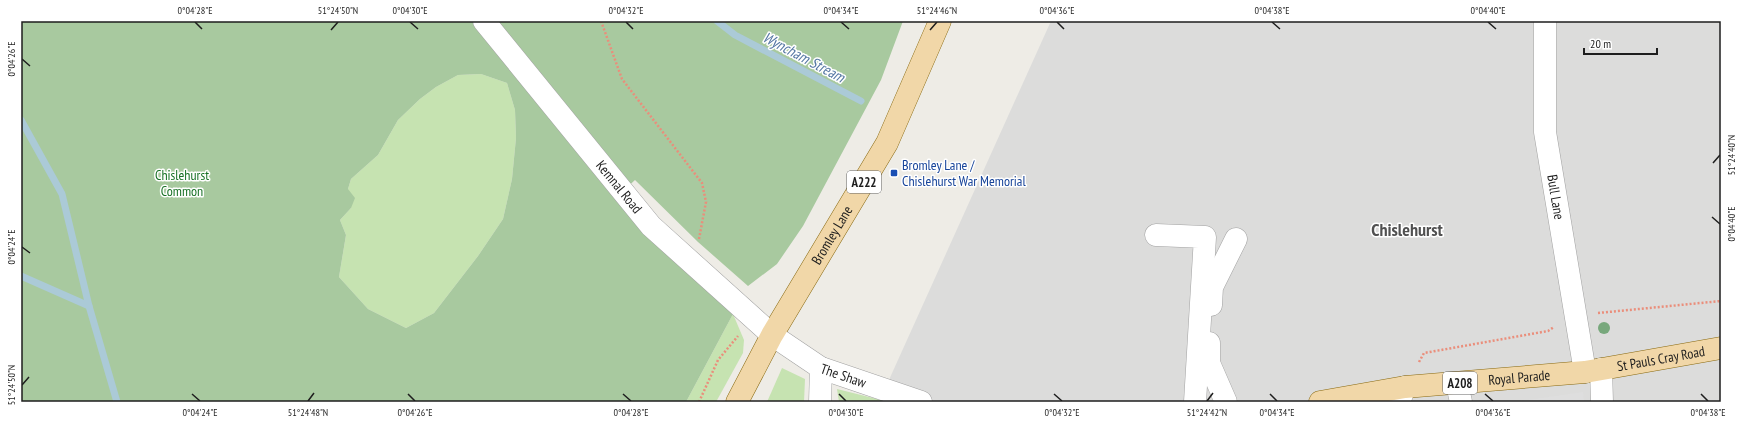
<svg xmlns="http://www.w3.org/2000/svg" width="1742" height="423" viewBox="0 0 1742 423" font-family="'PT Sans Narrow',sans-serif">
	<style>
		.residential { fill: #dcdcdb }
		.grass { fill: #c6e3b1 }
		.forest { fill: #a8c99f; fill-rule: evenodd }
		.parking { fill: #dedede }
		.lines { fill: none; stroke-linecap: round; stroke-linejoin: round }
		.stream { stroke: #abcad7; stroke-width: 7 }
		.minor-casing { stroke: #a2a2a2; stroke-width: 23 }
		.major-casing { stroke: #886911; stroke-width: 23 }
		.path { stroke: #ea8e7b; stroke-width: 2.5; stroke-dasharray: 2 2; stroke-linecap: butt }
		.minor { stroke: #fff; stroke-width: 22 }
		.major { stroke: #f1d7a8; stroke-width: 22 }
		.tree { fill: #78a87c }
		.ticks { fill: none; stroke: #1e1e1e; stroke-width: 1.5 }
		.transit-dot { fill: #1a4fb4; stroke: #fff; stroke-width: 1.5 }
		.labels { text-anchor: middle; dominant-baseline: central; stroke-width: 3; stroke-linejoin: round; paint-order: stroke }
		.shield { fill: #fff; stroke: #626262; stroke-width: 1 }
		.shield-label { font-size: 13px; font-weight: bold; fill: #1e1e1e }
		.transit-label { font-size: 14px; fill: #164399; stroke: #fff; text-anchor: start }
		.park-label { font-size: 14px; fill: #187125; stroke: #fff }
		.street-label { font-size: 14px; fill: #1e1e1e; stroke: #fff }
		.water-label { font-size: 15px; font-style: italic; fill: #5577a3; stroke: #fff }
		.district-label { font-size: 18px; font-weight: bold; fill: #515151; stroke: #fff }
		.neatline { fill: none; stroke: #1e1e1e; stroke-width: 1.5 }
		.ticks-label { font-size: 10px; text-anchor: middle; fill: #1e1e1e }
	</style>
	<rect width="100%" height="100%" fill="#eeece6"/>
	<path class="residential" d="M1051,21H1721V402H879Z"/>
	<g class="grass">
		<path d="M481,74L507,83L515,110L516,138L512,179L503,219L478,256L434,313L406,328L368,309L339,277L346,235L340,220L351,208L348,189L351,179L378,155L398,120L420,99L436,87L458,75Z"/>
		<path d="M733,314L744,340L743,353L716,402H686Z"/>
		<path d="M782,368L805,379L804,402H767Z"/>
		<path d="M837,389L889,402H839Z"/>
	</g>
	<path class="forest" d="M21,21H903L881,80L803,226L777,264L748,286L698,242L635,180L621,193L733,314L686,402H21ZM481,74L507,83L515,110L516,138L512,179L503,219L478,256L434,313L406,328L368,309L339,277L346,235L340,220L351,208L355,198L348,189L351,179L378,155L398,120L420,99L436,87L458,75Z"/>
	<path class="parking" d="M1583,392L1584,402H1513Z"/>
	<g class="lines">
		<g class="stream">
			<path d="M717,21L735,35L861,101"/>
			<path d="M21,120L62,194L89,306"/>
			<path d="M21,276L89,306L117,402"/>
		</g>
		<g class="minor-casing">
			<g id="minor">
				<path id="s1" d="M484,21L651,226L772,335L821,368L921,402"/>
				<path id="s2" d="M1545,21V132L1585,372"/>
				<path d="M1156,235L1205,237L1195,402"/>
				<path d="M1211,305L1212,287L1236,239"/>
				<path d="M1209,343V363L1226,402"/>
				<path d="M1601,369L1602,402"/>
				<path d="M1457,384L1461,402"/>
				<path d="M820,402L821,368"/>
				<path d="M1399,402L1405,387"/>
			</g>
		</g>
		<g class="major-casing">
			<g id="major">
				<path id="s3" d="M737,402L772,335L887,143L940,21"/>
				<path id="s4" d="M1320,402L1405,387L1585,372L1721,348"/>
			</g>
		</g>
		<g class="path">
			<path d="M601,21L622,79L702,183L706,202L699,239"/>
			<path d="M1598,313L1721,301"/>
			<path d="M1419,362L1424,353L1548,331L1554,327"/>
			<path d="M699,402L718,360L738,336"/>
		</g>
		<use href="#minor" class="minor"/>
		<use href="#major" class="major"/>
	</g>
	<circle class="tree" cx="1604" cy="328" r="6"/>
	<path class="ticks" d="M195,22L202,29M410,22L418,29M626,22L633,29M841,22L849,29M1057,22L1064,29M1272,22L1280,29M1488,22L1496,29M331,30L338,22M930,30L937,22M22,59L30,66M1713,163L1720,155M1712,217L1720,224M22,247L30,253M22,385L29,377M192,394L200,401M408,394L415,401M623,394L631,401M839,394L846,401M1054,394L1062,401M1270,394L1277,401M1485,394L1493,401M1701,394L1708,401M308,401L314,393M1207,401L1213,393"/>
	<rect class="transit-dot" x="890" y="169" width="8" height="8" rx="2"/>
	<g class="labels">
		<g class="shield">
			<rect x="847" y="171" width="34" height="22" rx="3"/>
			<rect x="1443" y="372" width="34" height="22" rx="3"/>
		</g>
		<g class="shield-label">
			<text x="864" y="182">A222</text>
			<text x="1460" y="383">A208</text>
		</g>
		<g class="transit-label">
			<text x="902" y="165">Bromley Lane /<tspan x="902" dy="16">Chislehurst War Memorial</tspan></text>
		</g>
		<g class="park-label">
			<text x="182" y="175">Chislehurst<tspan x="182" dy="16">Common</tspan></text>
		</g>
		<g class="street-label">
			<text stroke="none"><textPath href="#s1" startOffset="214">Kemnal Road</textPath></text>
			<text stroke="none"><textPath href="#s2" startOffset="177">Bull Lane</textPath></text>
			<text stroke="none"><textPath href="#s3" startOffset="192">Bromley Lane</textPath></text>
			<text stroke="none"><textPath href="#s4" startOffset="344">St Pauls Cray Road</textPath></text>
			<text stroke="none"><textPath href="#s1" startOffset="510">The Shaw</textPath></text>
			<text stroke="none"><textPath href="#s4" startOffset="201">Royal Parade</textPath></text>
		</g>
		<g class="water-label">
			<text transform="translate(804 57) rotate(28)">Wyncham Stream</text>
		</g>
		<g class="district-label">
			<text x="1407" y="229">Chislehurst</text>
		</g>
	</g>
	<rect width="1742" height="423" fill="none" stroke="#ffffff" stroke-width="44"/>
	<path d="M1584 48v6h73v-6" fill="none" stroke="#1e1e1e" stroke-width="2"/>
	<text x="1590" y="48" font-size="12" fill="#1e1e1e" stroke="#ffffff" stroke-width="3" paint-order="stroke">20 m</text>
	<rect x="22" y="22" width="1698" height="379" class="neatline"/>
	<g class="ticks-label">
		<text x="195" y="14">0°04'28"E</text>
		<text x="338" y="14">51°24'50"N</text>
		<text x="410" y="14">0°04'30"E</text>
		<text x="626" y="14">0°04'32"E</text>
		<text x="841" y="14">0°04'34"E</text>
		<text x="937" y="14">51°24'46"N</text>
		<text x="1057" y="14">0°04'36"E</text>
		<text x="1272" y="14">0°04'38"E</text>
		<text x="1488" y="14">0°04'40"E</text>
		<text transform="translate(11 59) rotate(-90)" y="4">0°04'26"E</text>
		<text transform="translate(1731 155) rotate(-90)" y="4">51°24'40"N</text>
		<text transform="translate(1731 224) rotate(-90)" y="4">0°04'40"E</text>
		<text transform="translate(11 247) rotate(-90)" y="4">0°04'24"E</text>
		<text transform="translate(11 385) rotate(-90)" y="4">51°24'50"N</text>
		<text x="200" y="416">0°04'24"E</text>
		<text x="308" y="416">51°24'48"N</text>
		<text x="415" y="416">0°04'26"E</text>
		<text x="631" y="416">0°04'28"E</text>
		<text x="846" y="416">0°04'30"E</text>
		<text x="1062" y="416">0°04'32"E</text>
		<text x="1207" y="416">51°24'42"N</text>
		<text x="1277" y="416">0°04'34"E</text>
		<text x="1493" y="416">0°04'36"E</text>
		<text x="1708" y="416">0°04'38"E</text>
	</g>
</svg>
